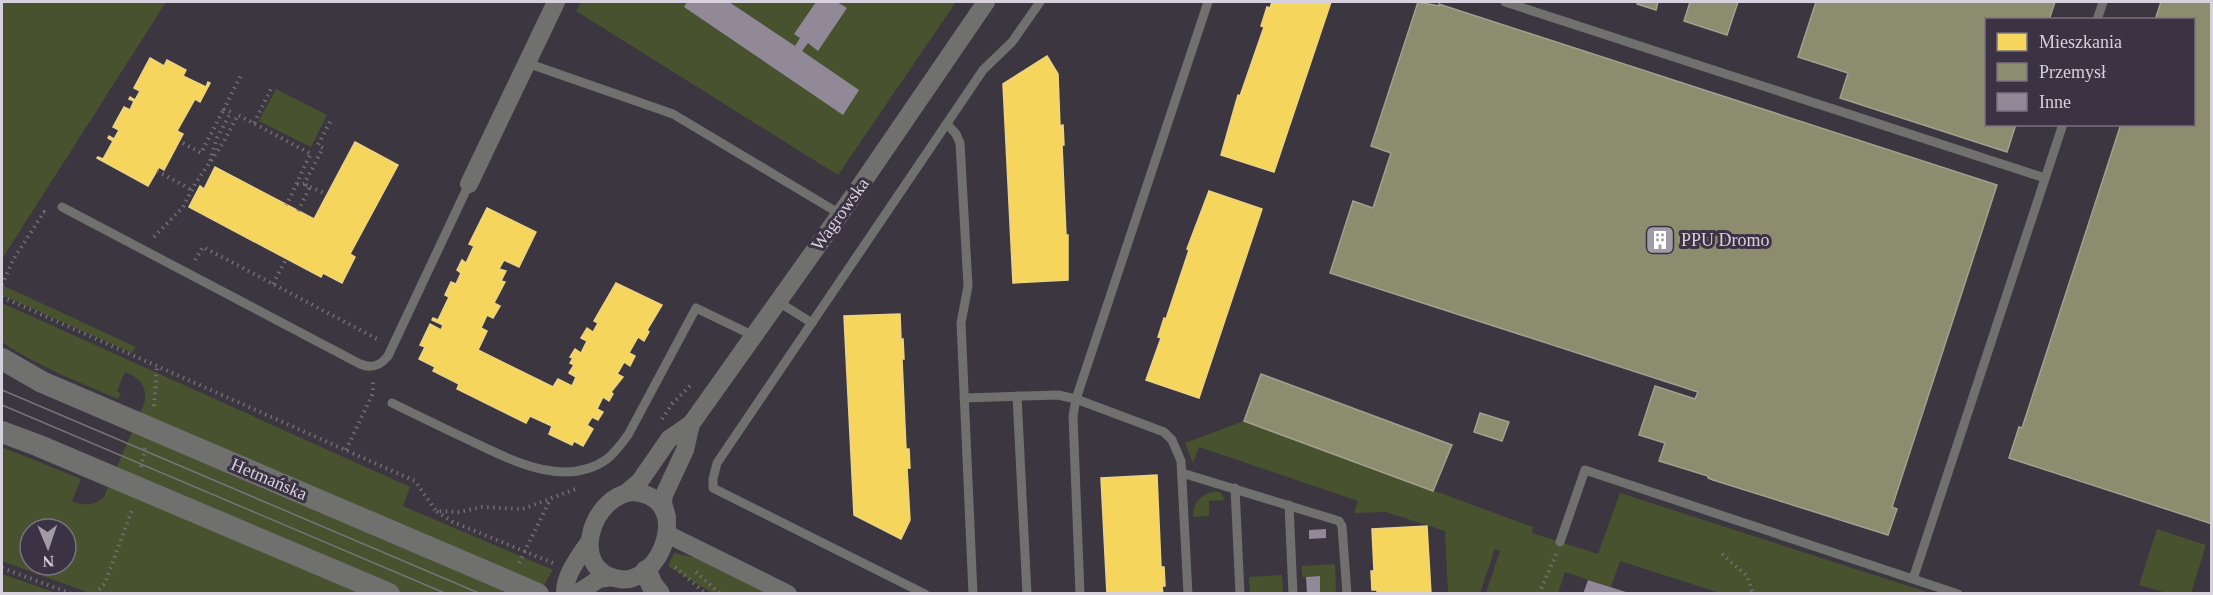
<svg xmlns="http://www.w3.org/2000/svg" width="2213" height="595" viewBox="0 0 2213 595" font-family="'Times New Roman',serif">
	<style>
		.green { fill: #48522f; fill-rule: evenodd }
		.homes { fill: #f6d55c; stroke: #ecd482; stroke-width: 1.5 }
		.industry { fill: #8c8c6e; stroke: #a2a18f; stroke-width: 1.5 }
		.building { fill: #918997 }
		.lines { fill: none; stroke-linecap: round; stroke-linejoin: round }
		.path { stroke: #716f70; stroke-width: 4; stroke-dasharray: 1.5 4.5; stroke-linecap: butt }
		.service { stroke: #70706e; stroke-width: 9 }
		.minor { stroke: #70706e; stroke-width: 18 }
		.tertiary { stroke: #70706e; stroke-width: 22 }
		.tram { stroke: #767476; stroke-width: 1.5 }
		.labels { text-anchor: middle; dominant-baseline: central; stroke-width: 6; stroke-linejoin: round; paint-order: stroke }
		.street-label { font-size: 18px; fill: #d6d1dc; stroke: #3b3243 }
		.poi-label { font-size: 18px; fill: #d6d1dc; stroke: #3b3243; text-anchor: start }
	</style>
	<rect width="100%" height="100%" fill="#3b363f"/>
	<g class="green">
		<path d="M2,2H166L2,259Z"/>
		<path d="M581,2H956L838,175L576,11Z"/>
		<path d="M276,89L327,115L311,147L259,121Z"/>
		<path d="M2,285L136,347L132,353L2,295Z"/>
		<path d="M2,303L410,487L403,506L553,570L539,593L92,594L2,561V447L81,479L72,501C85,506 93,506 104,497L145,401C147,386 139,377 125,372L117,391L121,393L118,399C78,382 38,366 2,342ZM30,529H66V565H30Z"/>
		<path d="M1244,421L1533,527L1532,533L1598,554L1620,493L1930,593H1720L1620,561L1611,587L1565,572L1558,593H1486L1500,551L1495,549L1480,593H1448L1445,531L1386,512L1354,513L1358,501L1199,447L1193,463L1185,443Z"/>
		<path d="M1212,492H1220L1225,500L1209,501V516L1193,517C1193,504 1199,496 1212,492Z"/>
		<path d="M2157,529L2206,545L2191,593H2167L2139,585Z"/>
		<path d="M674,553L696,558L769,593H712L668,566Z"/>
		<path d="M1335,564L1336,592L1320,593V576L1302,577V566Z"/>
		<path d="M2,574L57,593H2Z"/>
		<path d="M1282,575L1283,593H1250L1249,577Z"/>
	</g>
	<g class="homes">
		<path d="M1272,2H1331L1274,172L1221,155L1238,95L1240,96L1264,27L1261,26L1267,7L1270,8Z"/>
		<path d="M1047,56L1058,74L1060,126L1063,125L1064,145H1062L1066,235H1068V280L1013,283L1003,84Z"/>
		<path d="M150,58L164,66L167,60L186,70L183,76L206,87L208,82L210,83L200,102L195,99L177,131L183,134L164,170L159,167L148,186L97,158L98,157L103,159L113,141L108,138L109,136L114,139L119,130L113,127L124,107L130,110L134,101L129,99L130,97L135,100L140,91L134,88Z"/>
		<path d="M355,142L398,165L350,254L355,257L342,283L323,273L321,277L189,207L200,186L204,189L215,167L314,219Z"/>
		<path d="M1209,191L1262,209L1199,398L1146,380L1161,338L1158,337L1164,318L1166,319L1189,250L1187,249Z"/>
		<path d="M487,208L536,232L519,267L504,260L499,269L506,271L501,281L505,282L494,303L500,306L493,318L487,315L481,328L487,331L478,350L553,387L558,379L572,386L576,377L569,373L574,365L570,363L573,358L570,357L575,349L581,353L587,341L581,338L587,328L593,332L598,323L594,321L616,283L662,305L647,330L649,332L644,341L638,337L629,353L635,356L630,366L624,362L617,374L623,377L611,392L613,394L609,401L603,397L597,409L603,412L598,420L592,417L587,425L593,429L583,446L574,441L572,445L549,434L552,426L530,416L526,423L457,389L459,384L433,371L435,367L419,359L425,347L420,345L430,324L441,330L443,325L432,320L433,318L438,320L449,297L445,295L451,282L456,284L461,273L457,270L462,260L466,263L474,246L469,244Z"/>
		<path d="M900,314L901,340L903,339L904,359H902L906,449H909L910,468H907L910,520L901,539L854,515L844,316Z"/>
		<path d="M1157,475L1161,567H1164L1165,586H1162L1163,594H1107L1101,478Z"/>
		<path d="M1427,526L1431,594H1377V590H1372L1371,571H1374L1372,529Z"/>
	</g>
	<g class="industry">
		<path d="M1418,2L1439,6V4L1997,185L1892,507L1897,509L1888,535L1713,480L1708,478V476L1659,461L1665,443L1639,435L1655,386L1695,399L1698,392L1330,273L1353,201L1373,208L1391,153L1371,146Z"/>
		<path d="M1638,2H1658L1656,10L1637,4Z"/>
		<path d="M1690,2H1738L1727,35L1684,21Z"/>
		<path d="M1816,2H2055L2049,20H1986V124H2016L2007,152L1840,98L1848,73L1798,57Z"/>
		<path d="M2161,2H2212V524L2009,458L2019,427L2022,428L2121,124H2194V20H2155Z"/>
		<path d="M1261,374L1452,445L1433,491L1244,421Z"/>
		<path d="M1480,413L1509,422L1502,441L1474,432Z"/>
	</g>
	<g class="building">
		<path d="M687,2H729L795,46L800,38L794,34L816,2H837L847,8L818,51L808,43L802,51L859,90L843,115L684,7Z"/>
		<path d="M1326,529V538L1309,539V530Z"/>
		<path d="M1320,576V593L1307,594L1306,577Z"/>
		<path d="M1588,580L1629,593V594H1583Z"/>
	</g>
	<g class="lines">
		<g class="path">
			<path d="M254,123L271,89"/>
			<path d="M183,143L201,153L224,109"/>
			<path d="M210,161L217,138L231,112L224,109L242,73"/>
			<path d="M157,171L192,190"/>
			<path d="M297,184H304L323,148L318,145L332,118"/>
			<path d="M310,187L324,193"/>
			<path d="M298,211L310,187L304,184"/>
			<path d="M154,237L183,207L195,184L223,143L238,115L311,154C301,171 296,188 286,205"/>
			<path d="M195,260L203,247L379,340"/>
			<path d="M273,284L286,259"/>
			<path d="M2,285L13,260L44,212L48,214"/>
			<path d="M2,297L415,481L436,511"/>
			<path d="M154,406L157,367"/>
			<path d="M662,419L672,404L692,384"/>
			<path d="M346,450L373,393V379"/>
			<path d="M141,467L145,448"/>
			<path d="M1722,554L1747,576L1753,594"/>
			<path d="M519,563L550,500"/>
			<path d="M553,563L453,522L436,511L459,512L482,507L523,509L578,488"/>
			<path d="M675,567L706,594"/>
			<path d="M2,568L72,594"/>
			<path d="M696,572L720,594"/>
			<path d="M95,594L105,583L132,510"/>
			<path d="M1539,594L1556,554"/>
		</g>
		<g class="service">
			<path d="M1505,2L2045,178"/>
			<path d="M2097,20L2103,2"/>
			<path d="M527,63L673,114L840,214"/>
			<path d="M947,124L956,134L960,143L968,286L961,323L973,594"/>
			<path d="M62,207L360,364C372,369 380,366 388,356L469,184"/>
			<path d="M777,301L812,323"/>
			<path d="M1017,396L1027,594"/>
			<path d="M964,398L1058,395L1076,399L1164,432L1172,440L1181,461L1188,594"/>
			<path d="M392,403C419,416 445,429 471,441C511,460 565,489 607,459C615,453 622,443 628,435L696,308L752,335"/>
			<path d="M1182,473L1339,521L1342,526L1347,594"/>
			<path d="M1235,488L1240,594"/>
			<path d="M1289,505L1293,594"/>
			<path d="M1560,542L1585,470L1958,594"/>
			<path d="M1913,579L2063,124"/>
			<path d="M925,594L713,488V479L717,463L983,70L1012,42L1040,2"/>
			<path d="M1080,594L1073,416L1076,399L1208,2"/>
		</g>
		<g class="minor">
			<path d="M469,184L556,2"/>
			<path d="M633,492C695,497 661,586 619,579C567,570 592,495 633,492Z"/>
			<path d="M626,493L640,481L669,439L691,424"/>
			<path d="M667,517L663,503L664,495L685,450L691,424L856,192L986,2"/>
			<path d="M667,534L788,594"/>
			<path d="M565,594C564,575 580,556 589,542"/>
			<path d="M576,594L599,579L612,577"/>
		</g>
		<g class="tertiary">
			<path d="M2,359L42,382L538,594"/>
			<path d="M2,432L37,445L389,594"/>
			<path d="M646,571L652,585L659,594"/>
		</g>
		<g class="tram">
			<path d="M2,390L481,594"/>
			<path d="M2,405L447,594"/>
		</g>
	</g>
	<defs>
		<g id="building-square" transform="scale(1.5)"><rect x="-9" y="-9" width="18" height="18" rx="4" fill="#a09ba5" stroke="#3b3243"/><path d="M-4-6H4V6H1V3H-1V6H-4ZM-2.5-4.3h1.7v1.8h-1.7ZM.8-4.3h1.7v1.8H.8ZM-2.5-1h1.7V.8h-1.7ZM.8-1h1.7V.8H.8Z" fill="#fff"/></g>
	</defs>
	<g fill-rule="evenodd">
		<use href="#building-square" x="1660" y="240"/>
	</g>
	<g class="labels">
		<g class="street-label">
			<text transform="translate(840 214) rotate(-54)">Wagrowska</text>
			<text transform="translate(269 479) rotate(23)">Hetmańska</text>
		</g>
		<g class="poi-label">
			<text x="1681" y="240">PPU Dromo</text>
		</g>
	</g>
	<rect width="2213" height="595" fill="none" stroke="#d6d1dc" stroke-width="6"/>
	<rect x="1985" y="18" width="210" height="108" fill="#3b3243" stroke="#797280" stroke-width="1.5"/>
	<rect x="1997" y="33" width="30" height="18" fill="#f6d55c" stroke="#797280" stroke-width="1.5"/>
	<text x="2039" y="48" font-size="18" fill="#d6d1dc">Mieszkania</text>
	<rect x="1997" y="63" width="30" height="18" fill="#8c8c6e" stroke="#797280" stroke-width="1.5"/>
	<text x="2039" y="78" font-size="18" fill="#d6d1dc">Przemysł</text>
	<rect x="1997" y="93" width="30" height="18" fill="#918997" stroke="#797280" stroke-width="1.5"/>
	<text x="2039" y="108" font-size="18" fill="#d6d1dc">Inne</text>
	<g transform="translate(48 547) rotate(178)"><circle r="28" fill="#3b3243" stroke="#797280" stroke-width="1.5"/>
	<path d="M0-4.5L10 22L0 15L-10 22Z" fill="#a09ba5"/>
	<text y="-9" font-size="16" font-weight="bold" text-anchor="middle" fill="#d6d1dc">N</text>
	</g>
</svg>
